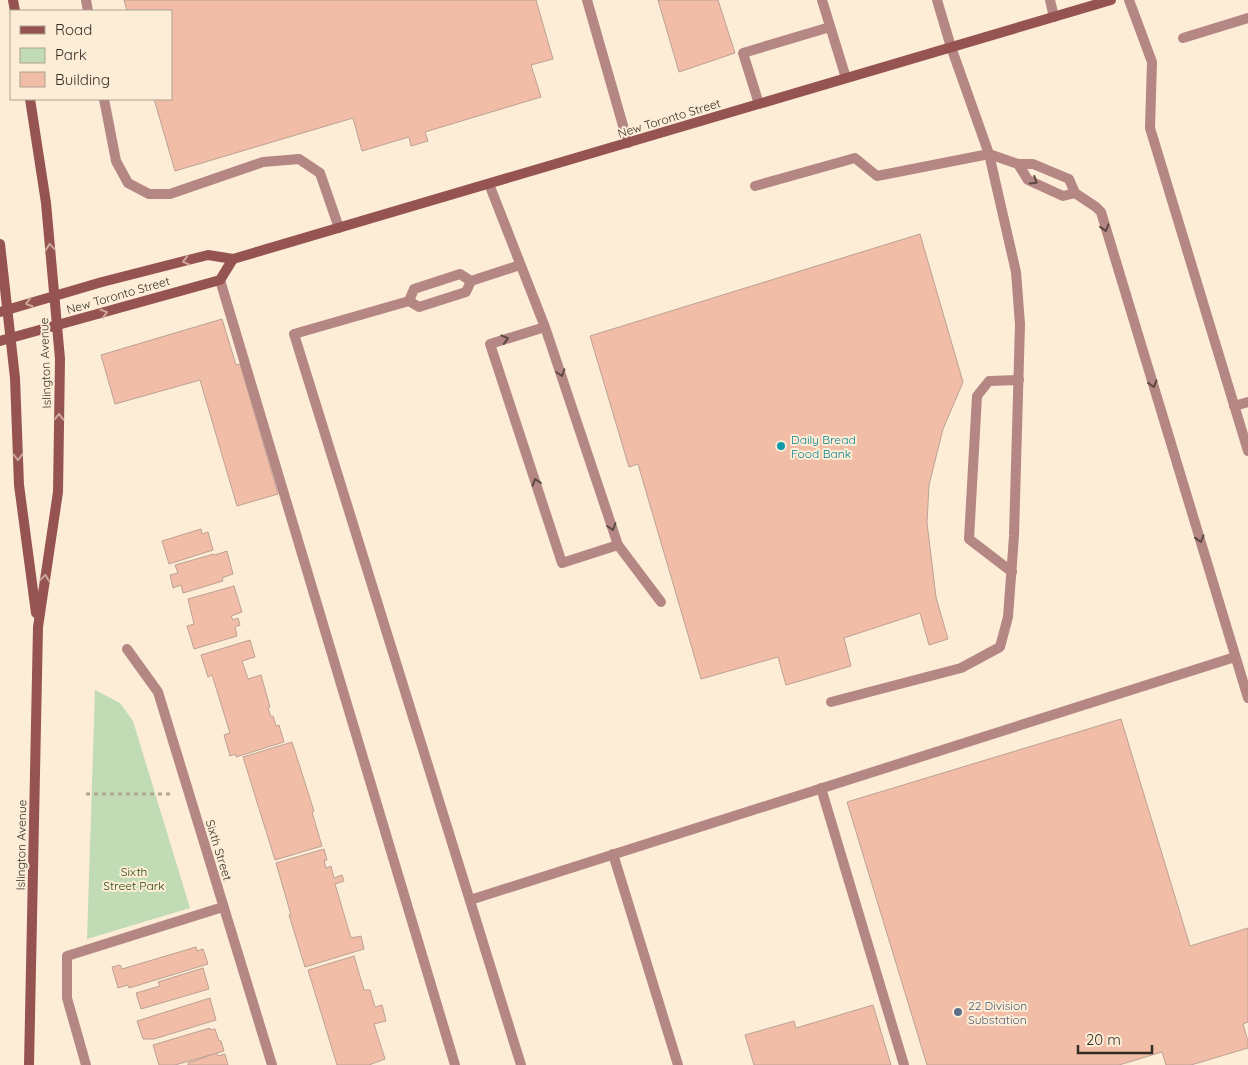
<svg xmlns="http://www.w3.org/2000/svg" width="1248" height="1065" viewBox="0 0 1248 1065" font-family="Quicksand,sans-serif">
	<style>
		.green { fill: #c1dbb5 }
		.building { fill: #f1bda6; stroke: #bba196 }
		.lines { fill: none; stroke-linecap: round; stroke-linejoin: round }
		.path { stroke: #b2a694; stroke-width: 3; stroke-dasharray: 4 4; stroke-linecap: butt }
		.lane { stroke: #b58784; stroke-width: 10 }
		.street { stroke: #b58784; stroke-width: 10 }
		.secondary { stroke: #955451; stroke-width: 10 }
		.oneway { stroke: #5a4942 }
		.oneway2 { stroke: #cea89b }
		.culture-dot { fill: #0f9aa8; stroke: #fdedd7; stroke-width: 2 }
		.service-dot { fill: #5c6f8a; stroke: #fdedd7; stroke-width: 2 }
		.labels { text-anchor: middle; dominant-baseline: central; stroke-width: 4; stroke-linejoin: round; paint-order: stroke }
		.street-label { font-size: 12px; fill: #332e25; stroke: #fdedd7 }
		.culture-label { font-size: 12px; fill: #0d838f; stroke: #fdedd7; text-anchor: start }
		.park-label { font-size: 12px; fill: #244808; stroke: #fdedd7 }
		.service-label { font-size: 12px; fill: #4e5e75; stroke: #fdedd7; text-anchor: start }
	</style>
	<rect width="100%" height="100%" fill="#fdedd7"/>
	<path class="green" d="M95,690L120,703L133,721L190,908L87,939Z"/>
	<g class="building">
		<path d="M124,0H536L553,59L531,65L541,97L425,132L428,141L411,146L409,137L362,151L353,118L175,171L154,99H171V11H127Z"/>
		<path d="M658,0H718L735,53L679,72Z"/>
		<path d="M920,234L963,382L943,429L929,485L927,523L936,597L948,639L929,645L920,613L844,638L851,666L786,685L778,657L701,679L638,464L629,467L590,336Z"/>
		<path d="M222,319L236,365L240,364L278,494L237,506L200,380L115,404L101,355Z"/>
		<path d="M201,529L202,534L208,532L213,550L169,564L162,541Z"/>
		<path d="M227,551L233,574L222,578L223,581L183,593L181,585L173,588L170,575L178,573L175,565L214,554L215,555Z"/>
		<path d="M234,586L242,612L231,616L233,620L238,618L240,625L235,627L237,636L194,649L187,626L194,624L188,599Z"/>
		<path d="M250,640L255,657L242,661L248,679L261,675L270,707L268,708L271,717L273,716L276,726L279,725L284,742L236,757V754L230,756L224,735L230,733L212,675L208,677L201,655Z"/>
		<path d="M1121,719L1190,946L1248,928V1022L1243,1024L1248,1041V1048L1191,1065H1166L1162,1052L1119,1065H927L847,802Z"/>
		<path d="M292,742L314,811L312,812L322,846L275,860L243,757Z"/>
		<path d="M324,849L327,860H324L326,868L331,866L334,878L342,875L344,881L335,884L351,938L361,936L364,949L305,967L289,915H291L276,863Z"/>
		<path d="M196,947L197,951L203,949L208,964L129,988L128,985L118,988L112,967L120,965L122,969Z"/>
		<path d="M354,956L364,990H370L375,1007L382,1005L386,1021L374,1024L385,1059L369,1065H337L308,970Z"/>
		<path d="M203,968L209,989L141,1009L136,993L160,986L158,982Z"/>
		<path d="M210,998L216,1020L154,1039H143L137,1021Z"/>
		<path d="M873,1005L891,1065H754L745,1035L794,1021L796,1028Z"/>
		<path d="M210,1028V1030L215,1029L219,1041H221L224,1051L175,1065H159L153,1045Z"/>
		<path d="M217,1053L218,1056L225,1054L228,1065H188V1063Z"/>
	</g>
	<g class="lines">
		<path class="path" d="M86,794H171"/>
		<g class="lane">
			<path d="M86,0L88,11"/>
			<path d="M587,0L628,143"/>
			<path d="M822,0L846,78"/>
			<path d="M1050,0L1054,17"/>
			<path d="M1129,0L1152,62L1150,128L1248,451"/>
			<path d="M1183,38L1248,18"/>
			<path d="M104,99L116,161L128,183L149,194H170L263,162L299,159L320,173L339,228"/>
			<path d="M759,104L743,53L830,27"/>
			<path d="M1018,164L1028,180L1063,196L1075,193"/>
			<path d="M489,184L545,327L618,545L562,563L490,344L545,327"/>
			<path d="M755,186L855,158L877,176L989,154L1018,164H1033L1069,179L1075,193L1096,207L1101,212L1248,698"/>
			<path d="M220,280L455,1065"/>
			<path d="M471,281L466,292L419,307L409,301L294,334L521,1065"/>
			<path d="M409,301L414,289L460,274L471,281L520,265"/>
			<path d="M1234,406L1248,402"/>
			<path d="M618,545L661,602"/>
			<path d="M1012,572L969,539L977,396L989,381L1019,380"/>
			<path d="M831,702L961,668L1000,647L1008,617L1014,536L1020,324L1016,272L989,154L951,47L937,0"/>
			<path d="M821,788L904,1065"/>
			<path d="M613,854L678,1065"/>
			<path d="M470,900L1235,657"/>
			<path d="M86,1065L67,998V956L223,907"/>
		</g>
		<path class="street" d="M127,649L158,692L272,1065"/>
		<g class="secondary">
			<path d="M13,0L15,11"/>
			<path d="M0,244L15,378L19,485L36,613"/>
			<path d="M0,312L102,282L208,255L233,259L1111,0"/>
			<path d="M0,341L220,280L233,259"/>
			<path d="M29,1065L38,627L58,492L60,359L46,203L30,99"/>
		</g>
	</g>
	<defs><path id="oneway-chevron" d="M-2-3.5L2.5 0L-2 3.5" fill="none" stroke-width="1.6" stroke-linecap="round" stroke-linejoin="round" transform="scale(1.25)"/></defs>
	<g class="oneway">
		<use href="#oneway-chevron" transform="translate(1034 181) rotate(32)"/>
		<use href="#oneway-chevron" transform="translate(1105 228) rotate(73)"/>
		<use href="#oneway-chevron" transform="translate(505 339) rotate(-17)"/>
		<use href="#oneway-chevron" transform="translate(561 373) rotate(72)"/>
		<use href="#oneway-chevron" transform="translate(1153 384) rotate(73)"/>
		<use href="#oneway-chevron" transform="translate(536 482) rotate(-108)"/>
		<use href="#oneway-chevron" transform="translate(612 527) rotate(72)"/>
		<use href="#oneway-chevron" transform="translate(1200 539) rotate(73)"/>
	</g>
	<g class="oneway2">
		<use href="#oneway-chevron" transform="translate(50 247) rotate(-95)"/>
		<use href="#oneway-chevron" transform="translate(186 261) rotate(165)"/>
		<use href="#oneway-chevron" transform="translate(29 303) rotate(164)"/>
		<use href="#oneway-chevron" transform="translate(104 313) rotate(-16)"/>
		<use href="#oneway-chevron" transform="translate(59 417) rotate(-89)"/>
		<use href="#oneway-chevron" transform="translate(18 457) rotate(88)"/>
		<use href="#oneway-chevron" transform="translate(45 578) rotate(-82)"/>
	</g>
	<circle class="culture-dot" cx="781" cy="446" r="5"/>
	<circle class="service-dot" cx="958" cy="1012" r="5"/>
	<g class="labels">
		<g class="street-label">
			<text transform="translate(669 118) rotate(-17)">New Toronto Street</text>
			<text transform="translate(118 295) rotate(-16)">New Toronto Street</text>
			<text transform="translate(45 363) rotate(-92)">Islington Avenue</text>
			<text transform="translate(21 845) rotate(-89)">Islington Avenue</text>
			<text transform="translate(219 850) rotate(73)">Sixth Street</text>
		</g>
		<g class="culture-label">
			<text x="791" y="439">Daily Bread<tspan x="791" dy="14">Food Bank</tspan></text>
		</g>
		<g class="park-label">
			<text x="134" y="871">Sixth<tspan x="134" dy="14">Street Park</tspan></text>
		</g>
		<g class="service-label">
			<text x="968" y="1005">22 Division<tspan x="968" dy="14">Substation</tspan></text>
		</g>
	</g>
	<rect x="10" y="10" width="162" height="90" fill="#fdedd7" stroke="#aca190"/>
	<rect x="20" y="26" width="25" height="8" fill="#955451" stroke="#aca190"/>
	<text x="55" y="35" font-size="15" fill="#332e25">Road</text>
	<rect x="20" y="48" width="25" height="15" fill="#c1dbb5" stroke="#aca190"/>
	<text x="55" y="60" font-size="15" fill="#332e25">Park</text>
	<rect x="20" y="72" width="25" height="15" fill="#f1bda6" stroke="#aca190"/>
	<text x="55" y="85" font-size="15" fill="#332e25">Building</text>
	<path d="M1078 1045v8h74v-8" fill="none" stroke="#332e25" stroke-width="2.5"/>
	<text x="1086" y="1045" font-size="15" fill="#332e25" stroke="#fdedd7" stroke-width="4" paint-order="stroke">20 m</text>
</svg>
